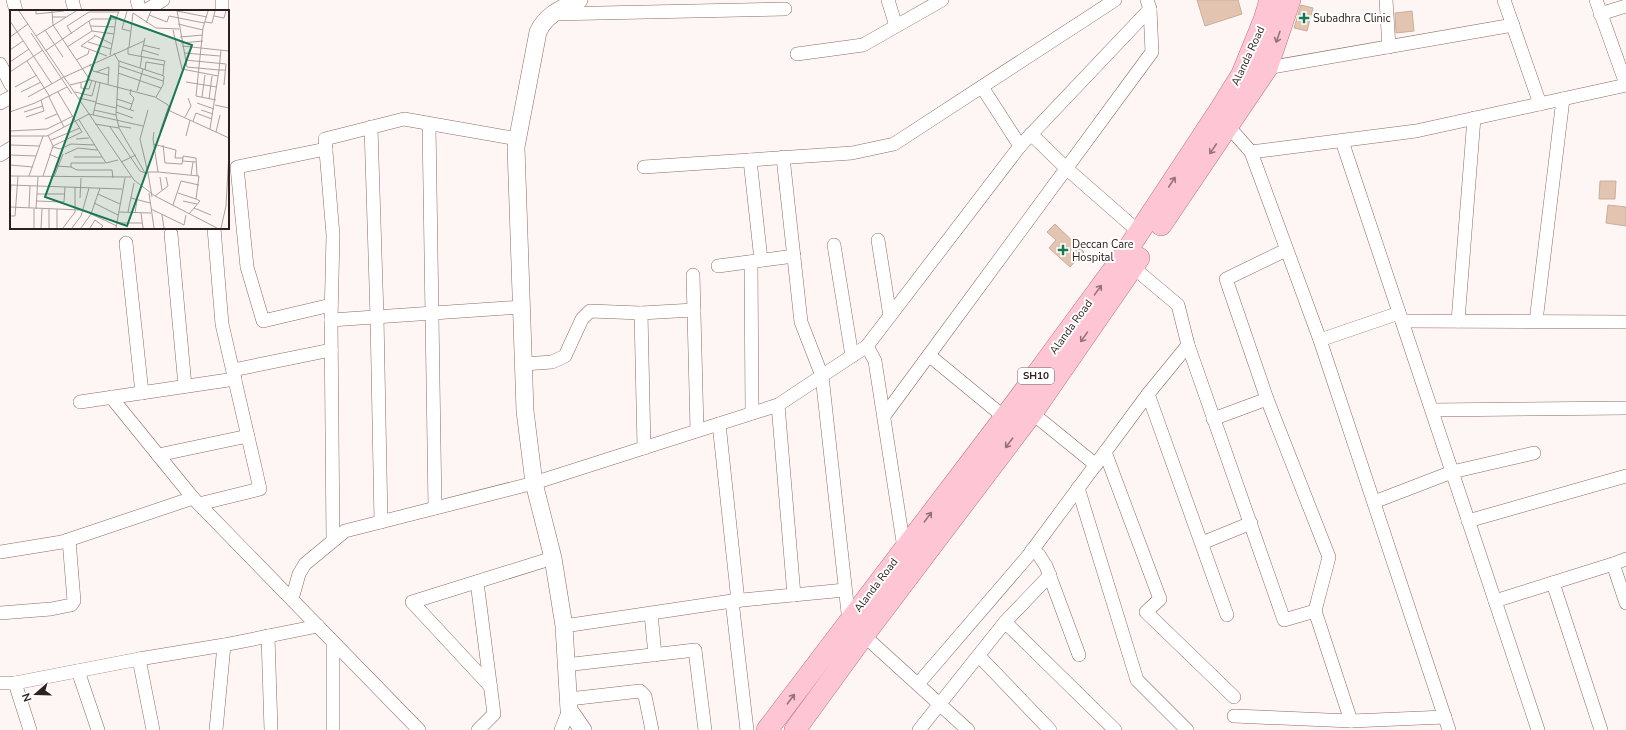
<svg xmlns="http://www.w3.org/2000/svg" width="1626" height="730" viewBox="0 0 1626 730" font-family="'Nunito Sans',sans-serif">
	<style>
		.building { fill: #e2c4b0; stroke: #cbae9a }
		.lines { fill: none; stroke-linecap: round; stroke-linejoin: round }
		.minor-casing { stroke: #8c6b65; stroke-width: 14 }
		.tertiary-casing { stroke: #8c6b65; stroke-width: 18 }
		.primary-casing { stroke: #b57381; stroke-width: 22 }
		.minor { stroke: #fff; stroke-width: 13 }
		.tertiary { stroke: #fff; stroke-width: 17 }
		.primary { stroke: #fec6d4; stroke-width: 21 }
		.oneway { stroke: #967379 }
		.poi-dot { fill: #157951; stroke: #fff; stroke-width: 1.5 }
		.labels { text-anchor: middle; dominant-baseline: central; stroke-width: 4; stroke-linejoin: round; paint-order: stroke }
		.shield { fill: #fff; stroke: #6d6362; stroke-width: 1 }
		.shield-label { font-size: 10px; font-weight: bold; fill: #2e201e }
		.poi-label { font-size: 11px; fill: #2e201e; stroke: #fff; text-anchor: start }
		.street-label { font-size: 11px; fill: #2e201e; stroke: #fff }
		.inset-road { fill: none; stroke: #aba09e; stroke-width: 1 }
		.view { fill: #157951; fill-opacity: 0.15; stroke: #157951; stroke-width: 2 }
		.inset-edge { fill: none; stroke: #2e201e; stroke-width: 2 }
	</style>
	<rect width="100%" height="100%" fill="#fef6f4"/>
	<g class="building">
		<path d="M1197,0H1238L1242,14L1205,26Z"/>
		<path d="M1301,5L1313,8L1307,31L1294,28Z"/>
		<path d="M1412,11L1414,31L1396,33L1395,13Z"/>
		<path d="M1600,181H1616L1615,199H1599Z"/>
		<path d="M1608,205L1626,207V226L1606,223Z"/>
		<path d="M1055,224L1084,252L1070,267L1049,248L1056,240L1047,232Z"/>
	</g>
	<g class="lines">
		<g class="minor-casing">
			<g id="minor">
				<path d="M13,0L16,11"/>
				<path d="M72,0L75,11"/>
				<path d="M137,0L140,11"/>
				<path d="M222,0V11"/>
				<path d="M888,0L896,26"/>
				<path d="M1386,0L1389,47"/>
				<path d="M1504,0L1540,104"/>
				<path d="M1596,0L1626,84"/>
				<path d="M145,11L163,0"/>
				<path d="M553,14L785,9"/>
				<path d="M1600,14L1626,6"/>
				<path d="M797,54L863,45L942,0"/>
				<path d="M0,64L11,85"/>
				<path d="M1267,68L1513,25"/>
				<path d="M982,87L1020,146"/>
				<path d="M0,103L11,97"/>
				<path d="M1226,120L1228,126L1251,152L1320,340L1449,730"/>
				<path d="M429,124L435,508"/>
				<path d="M371,127L377,317L381,522"/>
				<path d="M1031,134L1066,168L1139,232"/>
				<path d="M518,139L404,119L325,139L333,235L331,320L522,307"/>
				<path d="M1342,141L1538,730"/>
				<path d="M326,149L237,167L247,267L263,321L331,305"/>
				<path d="M1251,152L1416,131L1626,85"/>
				<path d="M0,155L11,148"/>
				<path d="M783,157L801,322L822,376L849,622L968,730"/>
				<path d="M750,160L761,260"/>
				<path d="M644,167L852,153L894,144L1115,0"/>
				<path d="M171,234L185,386"/>
				<path d="M878,240L890,316"/>
				<path d="M126,243L142,393"/>
				<path d="M834,245L852,356"/>
				<path d="M1286,250L1226,279L1267,399L1329,557L1315,611"/>
				<path d="M751,262L752,413"/>
				<path d="M718,266L794,256"/>
				<path d="M693,275L697,430"/>
				<path d="M331,320L333,540"/>
				<path d="M1402,321L1626,322"/>
				<path d="M1458,321L1474,118"/>
				<path d="M1536,321L1563,99"/>
				<path d="M1320,340L1399,313"/>
				<path d="M1188,345L1284,620L1315,611L1351,721"/>
				<path d="M867,346L875,361L904,548"/>
				<path d="M930,356L1004,417"/>
				<path d="M524,364L552,362L565,356L582,319L590,311L641,313"/>
				<path d="M233,370L331,350"/>
				<path d="M1148,394L1227,615"/>
				<path d="M111,397L193,498L419,730"/>
				<path d="M80,402L235,379"/>
				<path d="M778,405L794,595"/>
				<path d="M1432,410L1626,408"/>
				<path d="M1032,413L1096,465"/>
				<path d="M884,416L1152,52L1150,9"/>
				<path d="M1213,419L1267,399"/>
				<path d="M719,424L738,601"/>
				<path d="M644,448L641,313L694,310"/>
				<path d="M1105,452L1160,599L1146,612L1234,697"/>
				<path d="M158,455L248,436"/>
				<path d="M1078,488L1137,680L1187,730"/>
				<path d="M1374,502L1452,472L1534,453"/>
				<path d="M199,504L260,489L222,324L214,228"/>
				<path d="M1468,521L1626,476"/>
				<path d="M1202,543L1251,523"/>
				<path d="M1032,550L1039,555L1046,566L1079,655"/>
				<path d="M0,552L62,542L193,498"/>
				<path d="M1613,564L1626,559"/>
				<path d="M477,582L494,714L478,730"/>
				<path d="M1553,583L1601,730"/>
				<path d="M292,599L299,574L305,564L345,531L534,483L778,405L867,346L1020,146L1150,9L1147,0"/>
				<path d="M1495,601L1613,564L1626,603"/>
				<path d="M0,613L51,609L71,605L74,601L69,540"/>
				<path d="M651,614L655,655"/>
				<path d="M1005,622L1050,575"/>
				<path d="M564,626L732,601"/>
				<path d="M268,636L271,730"/>
				<path d="M333,642V730"/>
				<path d="M979,656L1050,730"/>
				<path d="M565,665L695,650L705,730"/>
				<path d="M78,671L98,730"/>
				<path d="M0,683H15L30,730"/>
				<path d="M15,683L139,659"/>
				<path d="M918,684L1028,556L1148,394L1188,345L1178,305L1128,263"/>
				<path d="M491,687L412,602L553,558"/>
				<path d="M569,699L640,691L645,696L652,730"/>
				<path d="M1234,716L1351,721L1445,717"/>
				<path d="M153,730L139,659L224,645L318,626"/>
				<path d="M216,730L224,645"/>
				<path d="M561,730L569,710"/>
				<path d="M747,730L732,601L845,590"/>
				<path d="M919,730L1005,622L1115,730"/>
			</g>
		</g>
		<g class="tertiary-casing">
			<path id="tertiary" d="M579,0C563,8 546,14 538,32L516,147L525,411L534,483L553,558L564,626L569,710L583,730"/>
		</g>
		<g class="primary-casing">
			<g id="primary">
				<path d="M1161,225L1267,68L1290,0"/>
				<path d="M767,730L1017,401L1122,258L1221,108L1242,74L1264,20L1270,0"/>
				<path d="M795,730L864,635L1032,413L1139,258"/>
			</g>
		</g>
		<use href="#minor" class="minor"/>
		<use href="#tertiary" class="tertiary"/>
		<use href="#primary" class="primary"/>
	</g>
	<defs><path id="oneway-shaft" d="M-6 0H5M1.5-3L5.5 0L1.5 3" fill="none" stroke-width="1.6" stroke-linecap="round" stroke-linejoin="round"/></defs>
	<g class="oneway">
		<use href="#oneway-shaft" transform="translate(1278 37) rotate(109)"/>
		<use href="#oneway-shaft" transform="translate(1213 149) rotate(124)"/>
		<use href="#oneway-shaft" transform="translate(1172 182) rotate(-57)"/>
		<use href="#oneway-shaft" transform="translate(1098 290) rotate(-54)"/>
		<use href="#oneway-shaft" transform="translate(1084 337) rotate(125)"/>
		<use href="#oneway-shaft" transform="translate(1009 443) rotate(127)"/>
		<use href="#oneway-shaft" transform="translate(928 517) rotate(-53)"/>
		<use href="#oneway-shaft" transform="translate(791 699) rotate(-53)"/>
	</g>
	<g class="poi-dot">
		<path d="M1302 12h4v4h4v4h-4v4h-4v-4h-4v-4h4z"/>
		<path d="M1061 244h4v4h4v4h-4v4h-4v-4h-4v-4h4z"/>
	</g>
	<g class="labels">
		<rect class="shield" x="1018" y="368" width="36" height="16" rx="3"/>
		<g class="shield-label">
			<text x="1036" y="376">SH10</text>
		</g>
		<g class="poi-label">
			<text x="1313" y="18">Subadhra Clinic</text>
			<text x="1072" y="244">Deccan Care<tspan x="1072" dy="13">Hospital</tspan></text>
		</g>
		<g class="street-label">
			<text transform="translate(1248 56) rotate(-65)">Alanda Road</text>
			<text transform="translate(1071 327) rotate(-54)">Alanda Road</text>
			<text transform="translate(876 585) rotate(-53)">Alanda Road</text>
		</g>
	</g>
	<g transform="translate(10 10)">
		<rect width="219" height="219" fill="#fef6f4"/>
		<path class="inset-road" d="M9,1L124,170L145,186L207,218M26,1V4L54,1M42,1L43,15L80,70M117,1L112,19L120,21M167,1L177,57L209,60L200,119M167,1L197,7M198,1L193,18L186,86L206,90M139,5L157,12L159,6L194,13M204,6L214,8L216,1M42,7H56M0,11L42,74M195,12L202,13L205,1M136,13L141,1M168,14L193,20M81,16L105,17M35,20L53,47M163,20L172,59L208,66M82,21L104,24L100,45M21,23L62,84M62,24L57,16L79,2H108M104,24L106,9M84,25L102,34M26,26L66,1M85,26L71,36L97,46M0,27L18,14M170,27L193,25M78,32L101,39M171,33L193,31M133,35L150,39M172,36L219,41M57,37L82,21L79,11L82,9H106L109,1M118,37V44L155,51L154,55M119,37L123,3L146,18L169,19M0,40L13,31M132,40L149,45M211,40L209,60H216M35,41L79,11M104,43L109,52L106,105L109,118L135,163H138L142,187M174,43L210,46M131,46L135,28M66,50L78,44L79,40M175,50L216,54L214,75M17,51L40,87M109,51L133,59M0,52L19,39M80,54L83,61L98,65M109,56L153,71M130,58L132,46M135,60L136,52L154,55L153,65M0,62L33,40M86,62L99,57L98,74M108,63L151,78M71,72V78L79,79L82,70M176,72L207,77M60,75L80,70L145,87L158,95L160,101L219,128M5,77L27,65M121,79L120,84L124,88L122,94M127,81L133,59L154,66L153,75L146,87M11,82L31,72M65,82L82,86L86,71M18,87L54,67L134,31M39,87L54,117M192,87L195,65M69,88L86,92L83,105M107,89L122,94L120,100M199,89L202,66M86,92L90,73M86,93L106,98M187,93L204,99M106,95L124,101M205,95L219,98M84,100L106,105M138,100L130,129L138,163M191,100L203,104M0,102L25,93L57,77M14,102L33,96M106,102L123,108M16,107L34,101L31,90M175,107L181,96L178,88M35,109L47,104M69,110L96,153L108,150M183,111L186,103L202,109M85,114L109,118M108,116L121,118M100,117L130,161L135,163M0,121L37,119L63,106M150,122L158,98M206,122L210,105M38,125L43,136M0,126H37L79,104L133,116M176,126L180,110M66,129L79,128M41,130L70,118M143,134L166,140L165,148H173V146L186,148L187,166M0,135L30,136M153,135L155,153L172,154L173,148M43,137L50,139L61,134L85,135M39,144L50,149M55,144L68,138L87,140M0,145L26,146M64,147H92M172,151L186,152M111,152L126,145M0,155L23,157M47,156L61,157V153H95M61,157L67,160H102L103,168M138,162H148L143,129L144,122M148,162L189,166L186,189L190,191L179,204M181,165L183,152M0,166L121,167M19,166L33,126M33,166L43,136L72,122L48,82M44,167L53,144M150,167L152,180M0,175L112,179M139,183L144,218M168,183L186,189M27,184H55M88,184L110,194M145,186L158,176L156,167M70,188L71,168M121,188L140,193M0,190L1,175M26,191L54,192L55,177M173,191L187,194M84,193L108,205M163,195L171,171L189,175M0,197L71,200M19,198L20,176M184,198L201,205M26,199L28,167M141,199L174,215L176,205M109,202L141,203M118,202L124,173M125,203L127,190M131,203L133,218M81,204L107,216M152,205L154,218M0,206H5L8,166M107,213H132M24,218V199M31,218L32,199M39,218V199M47,218V199M53,218L65,202V177M62,218L71,206L79,178M71,218L81,204L90,178M80,218L85,210L93,216L91,218M106,218L115,168M211,218L216,196L219,143"/>
		<path class="view" d="M101,6L182,35L117,216L35,187Z"/>
		<rect width="219" height="219" class="inset-edge"/>
	</g>
	<g transform="translate(36 694) rotate(250)" stroke="#ffffff" stroke-width="3" paint-order="stroke">
	<path d="M0-3L7 15L0 10L-7 15Z" fill="#2e201e"/>
	<text y="-6" font-size="11" font-weight="bold" text-anchor="middle" fill="#2e201e">N</text>
	</g>
</svg>
